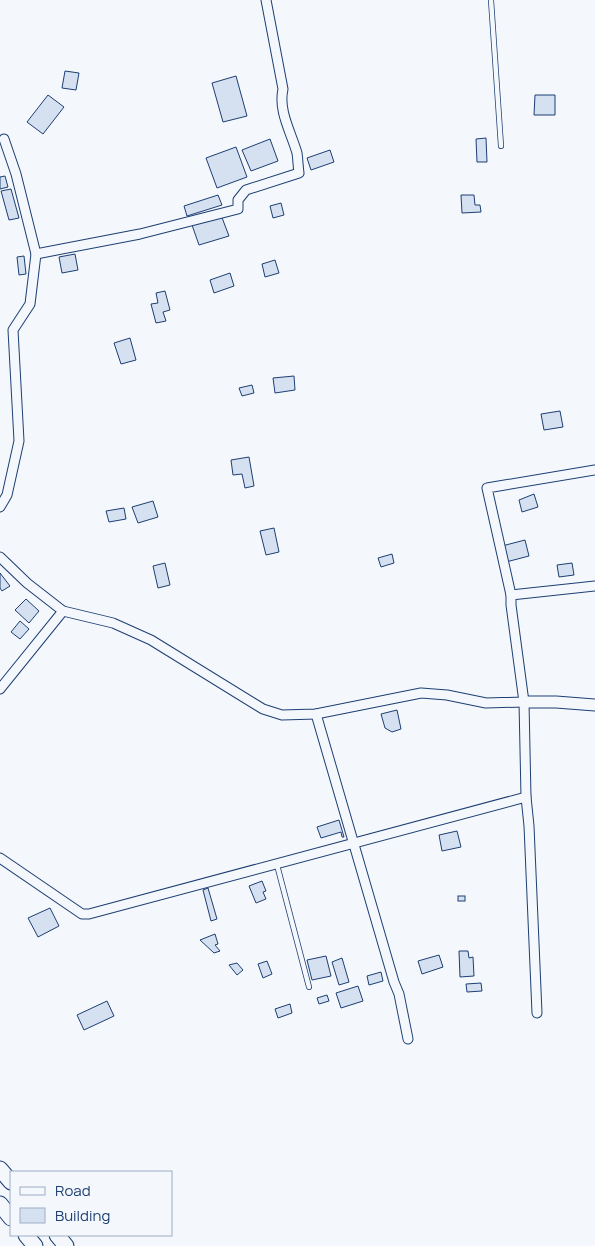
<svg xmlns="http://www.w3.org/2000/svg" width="595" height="1246" viewBox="0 0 595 1246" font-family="Manrope,sans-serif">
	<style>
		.building { fill: #d5e0f0; stroke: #1d3f73 }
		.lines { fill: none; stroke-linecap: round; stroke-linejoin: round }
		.service-casing { stroke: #1d3f73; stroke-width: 6 }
		.minor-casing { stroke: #1d3f73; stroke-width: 11 }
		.tertiary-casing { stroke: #1d3f73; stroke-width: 13 }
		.trunk-casing { stroke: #1d3f73; stroke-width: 17 }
		.service { stroke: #f4f7fb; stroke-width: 4.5 }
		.minor { stroke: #f4f7fb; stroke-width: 9 }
		.tertiary { stroke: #f4f7fb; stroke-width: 11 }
		.trunk { stroke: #f4f7fb; stroke-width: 15 }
	</style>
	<rect width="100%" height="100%" fill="#f4f7fb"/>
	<g class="building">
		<path d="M65,71L79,73L76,90L62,88Z"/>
		<path d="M236,76L247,116L223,122L212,83Z"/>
		<path d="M48,95L64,107L43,134L27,122Z"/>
		<path d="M535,95H555V115H534Z"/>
		<path d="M486,138L487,162H477L476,139Z"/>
		<path d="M270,139L278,161L251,171L242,150Z"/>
		<path d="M236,147L247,177L217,188L206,158Z"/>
		<path d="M330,150L334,162L311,170L307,158Z"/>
		<path d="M5,176L8,187L0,189V177Z"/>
		<path d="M11,189L19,218L9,220L1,191Z"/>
		<path d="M218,195L222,205L187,216L184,206Z"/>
		<path d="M461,195H474L475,205H480L481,212L462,213Z"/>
		<path d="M281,203L284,215L273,218L270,206Z"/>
		<path d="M221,215L229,236L199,245L192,225Z"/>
		<path d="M75,254L78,270L62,273L59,257Z"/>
		<path d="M24,256L26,274L19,275L17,257Z"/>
		<path d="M275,260L279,273L265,277L262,264Z"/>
		<path d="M230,273L234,286L214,293L210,280Z"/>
		<path d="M165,291L170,310L163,312L166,321L156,323L151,304L158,303L156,293Z"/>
		<path d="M130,338L136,360L121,364L114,343Z"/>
		<path d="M294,376L295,390L275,393L273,378Z"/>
		<path d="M252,385L254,393L242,396L239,388Z"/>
		<path d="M560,411L563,427L544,430L541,414Z"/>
		<path d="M249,457L254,486L245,488L242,474L233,475L231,460Z"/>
		<path d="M534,494L538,507L522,512L519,500Z"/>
		<path d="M153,501L158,517L138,523L132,507Z"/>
		<path d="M124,508L126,519L109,522L106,511Z"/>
		<path d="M274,528L279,552L266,555L260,531Z"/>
		<path d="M525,540L529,556L506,562L502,546Z"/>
		<path d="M392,554L394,563L381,567L378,558Z"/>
		<path d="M165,563L170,585L158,588L153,566Z"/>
		<path d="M572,563L574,575L559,577L557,565Z"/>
		<path d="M0,573L10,586L2,591L0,588Z"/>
		<path d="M26,599L39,611L29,623L15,610Z"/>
		<path d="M20,621L29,629L20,639L11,632Z"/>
		<path d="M397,710L401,729L392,732L385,728L381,714Z"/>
		<path d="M339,820L344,837H342L341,832L321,838L317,827Z"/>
		<path d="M457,831L461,847L442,851L439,835Z"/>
		<path d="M262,881L266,891L263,892L266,899L256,903L249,886Z"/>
		<path d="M208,888L217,919L211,921L203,890Z"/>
		<rect x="458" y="896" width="7" height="5"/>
		<path d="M50,908L59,926L38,937L28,918Z"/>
		<path d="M215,934L218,944L215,945L220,951L214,953L200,940Z"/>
		<path d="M459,951H468L469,958L473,957L474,976L460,977Z"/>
		<path d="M439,955L443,967L422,974L418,961Z"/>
		<path d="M326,956L331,976L312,980L307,960Z"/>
		<path d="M342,958L349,982L339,985L332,962Z"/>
		<path d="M267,961L272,974L263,978L258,964Z"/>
		<path d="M237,963L243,970L237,975L229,965Z"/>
		<path d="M381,972L383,981L369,985L367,976Z"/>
		<path d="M481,983L482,991L467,992L466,984Z"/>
		<path d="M358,986L363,1001L341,1008L336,993Z"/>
		<path d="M327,995L329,1001L319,1004L317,998Z"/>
		<path d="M107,1001L114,1016L84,1030L77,1015Z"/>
		<path d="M290,1004L292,1013L278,1018L275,1009Z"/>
	</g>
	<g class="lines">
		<g class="service-casing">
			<g id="service">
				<path d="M491,0L501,146"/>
				<path d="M277,865L309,987"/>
			</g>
		</g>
		<g class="minor-casing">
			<g id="minor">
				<path d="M36,254L140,234L238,209V200L246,190L299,173C298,166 298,160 297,153C291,132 278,111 283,89L266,0"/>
				<path d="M0,507L7,495L19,441L13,330L30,304L36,254L16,174L4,139"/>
				<path d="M0,557L27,583L63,611L113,623L151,640L263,709L282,715L316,714L421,693L447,695L486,703L524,702L511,605V595L487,488L595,470"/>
				<path d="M511,595L595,586"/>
				<path d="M0,689L63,611"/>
				<path d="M524,702L526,797L529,826L537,1013"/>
				<path d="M316,714L394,982L399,994L408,1039"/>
				<path d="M0,858L82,914H89L526,797"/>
			</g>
		</g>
		<g class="tertiary-casing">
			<path id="tertiary" d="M524,702H556L595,705"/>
		</g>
		<g class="trunk-casing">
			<g id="trunk">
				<path d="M0,1169L11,1182"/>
				<path d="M0,1204L11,1218"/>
				<path d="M26,1235L35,1246"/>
				<path d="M57,1235L66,1246"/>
			</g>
		</g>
		<use href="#service" class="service"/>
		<use href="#minor" class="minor"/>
		<use href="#tertiary" class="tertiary"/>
		<use href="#trunk" class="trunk"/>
	</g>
	<rect x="10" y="1171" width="162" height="65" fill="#f4f7fb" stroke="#9eadc5"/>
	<rect x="20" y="1187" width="25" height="8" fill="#f4f7fb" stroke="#9eadc5"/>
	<text x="55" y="1196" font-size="15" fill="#1d3f73">Road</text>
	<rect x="20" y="1208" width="25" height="15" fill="#d5e0f0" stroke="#9eadc5"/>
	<text x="55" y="1221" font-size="15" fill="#1d3f73">Building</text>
</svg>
